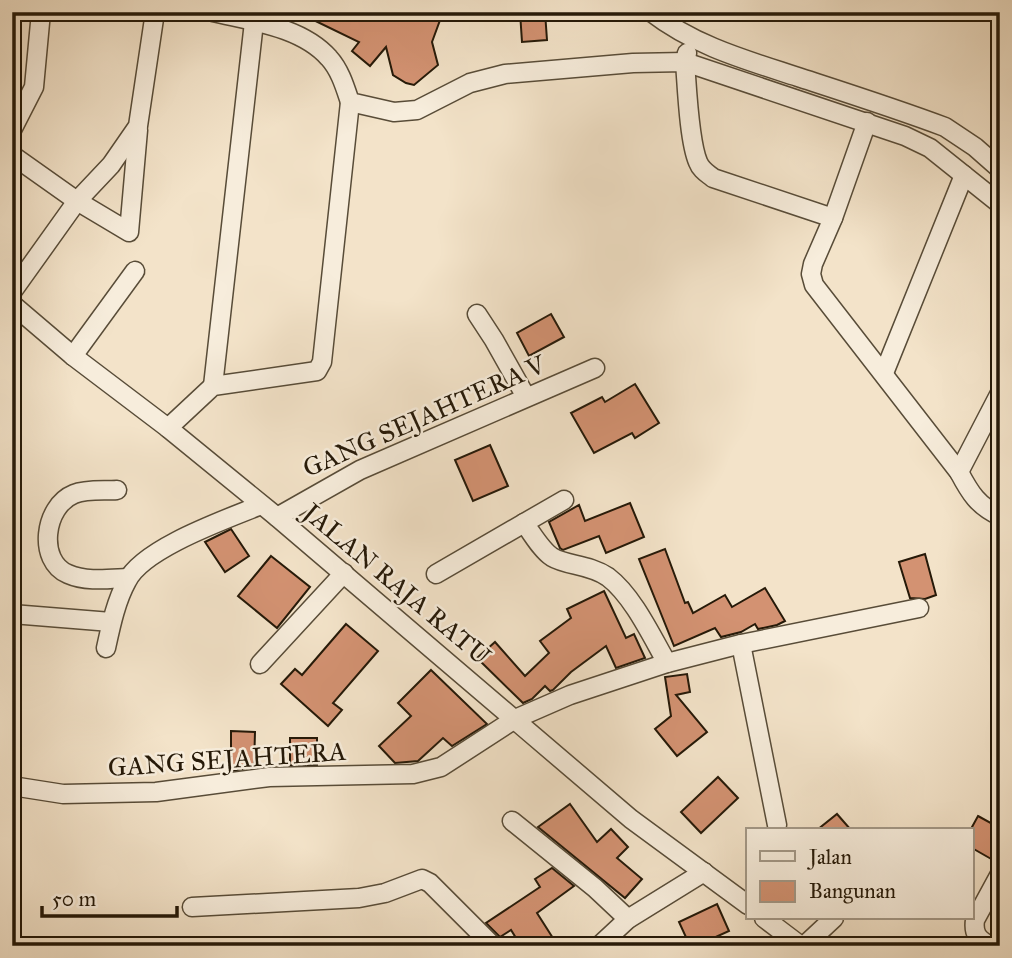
<svg xmlns="http://www.w3.org/2000/svg" width="1012" height="958" viewBox="0 0 1012 958" font-family="'IM FELL Great Primer',serif">
	<style>
		.building { fill: #d39272; stroke: #251908; stroke-width: 2 }
		.lines { fill: none; stroke-linecap: round; stroke-linejoin: round }
		.minor-casing { stroke: #584c38; stroke-width: 21 }
		.minor { stroke: #f7eddc; stroke-width: 18 }
		.labels { text-anchor: middle; dominant-baseline: central; stroke-width: 5; stroke-linejoin: round; paint-order: stroke }
		.street-label { font-size: 26px; fill: #251908; stroke: #f7eddc }
	</style>
	<rect width="100%" height="100%" fill="#f3e3c9"/>
	<filter id="stains"><feTurbulence type="fractalNoise" baseFrequency=".00286" numOctaves="4"/><feColorMatrix values="0 0 0 0 .2 0 0 0 0 .09 0 0 0 0 .02 0 0 0 .5 -.17"/></filter>
	<radialGradient id="worn" r=".72"><stop offset=".6" stop-color="#630" stop-opacity="0"/><stop offset="1" stop-color="#630" stop-opacity=".3"/></radialGradient>
	<g class="building">
		<path d="M297,12H443L432,42L438,65L414,85L406,83L393,75L386,47L370,66L352,51L359,42Z"/>
		<path d="M520,12H545L547,40L522,42Z"/>
		<path d="M551,314L564,337L529,356L517,333Z"/>
		<path d="M635,384L659,423L635,438L632,433L594,453L571,413L602,397L605,402Z"/>
		<path d="M490,445L508,486L473,501L455,460Z"/>
		<path d="M630,503L644,537L606,553L599,536L563,550L560,548L549,522L579,505L585,521Z"/>
		<path d="M231,529L249,556L225,572L205,542Z"/>
		<path d="M665,549L685,603L688,602L693,613L725,595L732,607L765,588L785,621L777,625L758,629L755,624L741,632L721,637L715,628L674,646L639,559Z"/>
		<path d="M925,554L936,595L925,599L910,598L899,562Z"/>
		<path d="M271,556L310,587L277,628L238,596Z"/>
		<path d="M604,591L626,638L634,634L645,658L616,668L606,646L571,672L553,690L550,691L545,686L532,699L523,703L477,658L495,642L525,676L549,653L540,641L571,618L567,609Z"/>
		<path d="M346,624L378,651L333,703L342,710L328,726L281,684L295,669L302,675Z"/>
		<path d="M431,670L487,724L452,746L443,738L418,761L395,763L379,746L411,716L398,703Z"/>
		<path d="M687,674L690,692L676,695L707,732L677,756L655,729L671,716L665,677Z"/>
		<path d="M231,731L255,732L254,767L231,771Z"/>
		<rect x="290" y="738" width="27" height="27"/>
		<path d="M718,777L738,798L701,833L681,812Z"/>
		<path d="M570,804L597,842L611,829L628,847L617,858L642,879L625,898L538,827Z"/>
		<path d="M837,814L851,830H817Z"/>
		<path d="M978,816L1000,828V848L993,860L972,848V827Z"/>
		<path d="M552,868L574,886L537,913L558,946H521L511,930L500,937L486,923L540,887L535,879Z"/>
		<path d="M717,904L729,931L696,946H690L679,922Z"/>
	</g>
	<g class="lines">
		<g class="minor-casing">
			<g id="minor">
				<path d="M213,12C251,21 302,27 329,58C340,70 345,87 350,102L394,112L417,110L470,83L505,74L633,63L685,62L905,136L930,148L1000,204"/>
				<path d="M651,12C695,46 746,60 798,77C847,93 897,109 945,127L975,147L1000,169"/>
				<path d="M687,53L685,62C687,87 689,141 698,162C701,170 707,173 713,178L833,218"/>
				<path d="M867,122L833,218L813,264L811,274L814,285L959,472C970,493 978,506 1000,516"/>
				<path d="M12,130L34,87L41,12"/>
				<path d="M12,155L77,201L129,232L138,130"/>
				<path d="M12,292L77,201L111,165L138,126L155,12"/>
				<path d="M12,304L73,356L168,428L277,517L631,819L748,905"/>
				<path d="M477,314L494,340L526,397"/>
				<path d="M73,356L135,271"/>
				<path d="M884,373L964,175"/>
				<path d="M213,386L254,22"/>
				<path d="M168,428L213,386L317,371L322,362L350,102"/>
				<path d="M959,472L1000,393"/>
				<path d="M117,490C104,491 86,489 74,494C44,506 37,561 68,574C86,582 108,579 127,578"/>
				<path d="M277,517L360,470L595,368"/>
				<path d="M524,523C532,533 541,550 552,557C567,566 589,564 608,577C633,596 652,637 667,663"/>
				<path d="M436,574L564,500"/>
				<path d="M12,614L111,622"/>
				<path d="M741,644L777,825"/>
				<path d="M106,648C111,625 116,601 127,581C143,548 227,519 261,505"/>
				<path d="M260,664L344,573"/>
				<path d="M12,786L63,794L156,792L269,777L413,774L441,767L515,719L570,695L667,663L741,644L919,608"/>
				<path d="M512,821L595,888L628,919"/>
				<path d="M192,907L359,898L385,893L422,879L430,883L493,946"/>
				<path d="M764,918L801,946"/>
				<path d="M599,946L628,919L704,872"/>
				<path d="M804,946L834,918"/>
				<path d="M990,946C978,939 973,934 975,920L1000,874"/>
			</g>
		</g>
		<use href="#minor" class="minor"/>
	</g>
	<g class="labels">
		<g class="street-label">
			<text transform="translate(424 416) rotate(-24)">GANG SEJAHTERA V</text>
			<text transform="translate(397 584) rotate(40)">JALAN RAJA RATU</text>
			<text transform="translate(227 759) rotate(-4)">GANG SEJAHTERA</text>
		</g>
	</g>
	<rect width="1012" height="958" fill="none" stroke="#f3e3c9" stroke-width="42"/>
	<rect x="14" y="14" width="984" height="930" fill="none" stroke="#251908" stroke-width="3.5"/>
	<rect x="21" y="21" width="970" height="916" fill="none" stroke="#251908" stroke-width="2"/>
	<rect x="746" y="828" width="228" height="91" fill="#f7eddc" stroke="#a39887" stroke-width="2"/>
	<rect x="760" y="851" width="35" height="10" fill="#f7eddc" stroke="#a39887" stroke-width="2"/>
	<text x="809" y="864" font-size="21" fill="#251908">Jalan</text>
	<rect x="760" y="881" width="35" height="21" fill="#d39272" stroke="#a39887" stroke-width="2"/>
	<text x="809" y="898" font-size="21" fill="#251908">Bangunan</text>
	<path d="M42 906v10h135v-10" fill="none" stroke="#251908" stroke-width="3.5"/>
	<text x="52" y="906" font-size="21" fill="#251908" stroke="#f7eddc" stroke-width="5" paint-order="stroke">50 m</text>
	<rect width="100%" height="100%" filter="url(#stains)"/>
	<rect width="100%" height="100%" fill="url(#worn)"/>
</svg>
